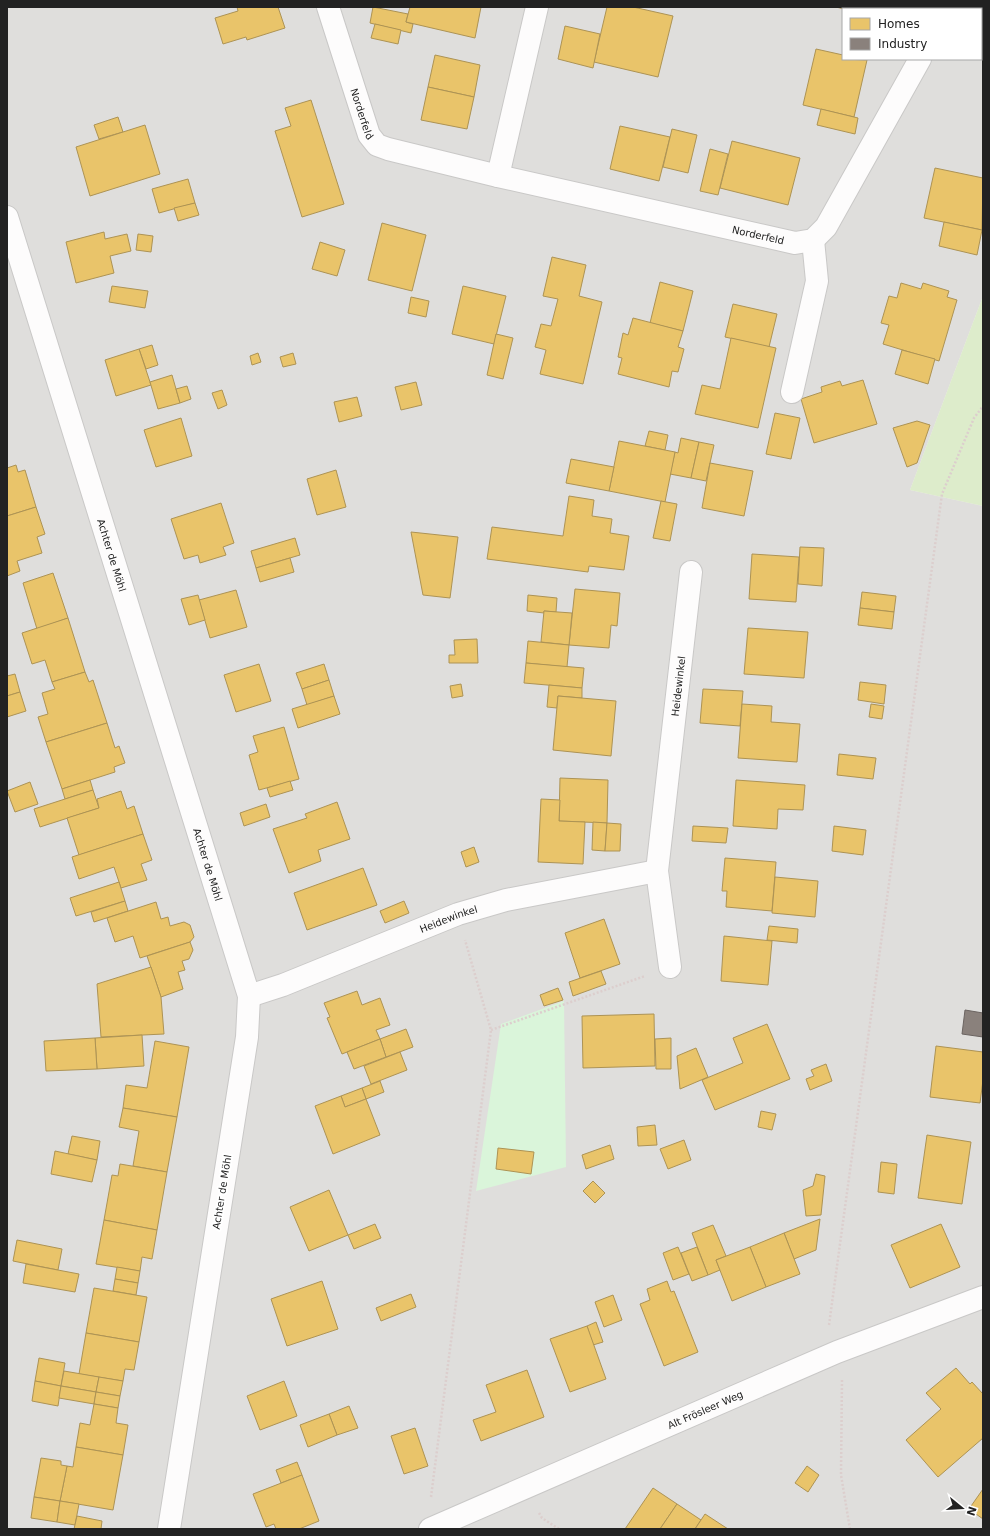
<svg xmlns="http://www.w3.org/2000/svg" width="990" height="1536" viewBox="0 0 990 1536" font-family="'DejaVu Sans',sans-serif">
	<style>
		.residential { fill: #dfdedc; fill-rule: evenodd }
		.grass { fill: #ddeccb }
		.park { fill: #daf5da }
		.homes { fill: #e9c46a; stroke: #ad9354 }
		.industry { fill: #8a817c; stroke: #6b6461 }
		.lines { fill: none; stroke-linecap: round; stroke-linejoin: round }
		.minor-casing { stroke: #c9c8c7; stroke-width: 24 }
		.path { stroke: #dccecd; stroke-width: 2.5; stroke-dasharray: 2 2; stroke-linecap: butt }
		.minor { stroke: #fdfcfc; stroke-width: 22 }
		.labels { text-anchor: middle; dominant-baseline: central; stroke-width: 4; stroke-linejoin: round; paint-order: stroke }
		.street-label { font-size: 10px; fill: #222; stroke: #fff }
	</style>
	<rect width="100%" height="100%" fill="#f0eeeb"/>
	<path class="residential" d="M7,7H983V296L910,490L983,506V1529H7ZM843,9H981V59H843Z"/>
	<path class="grass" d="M983,296V506L910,490Z"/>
	<path class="park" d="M564,1001L566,1167L476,1191L501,1024Z"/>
	<g class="homes">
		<path d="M237,7H278L285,28L247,40L246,37L223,44L215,18L238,11Z"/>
		<path d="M373,7L408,14L406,22L413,24L411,33L370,23Z"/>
		<path d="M410,7H481L475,38L406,22Z"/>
		<path d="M607,7H633L673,16L658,77L594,62Z"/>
		<path d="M836,7H887V9H844Z"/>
		<path d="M375,24L401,30L398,44L371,38Z"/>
		<path d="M565,26L600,34L593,68L558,59Z"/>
		<path d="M816,49L843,55V59L867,60L854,117L803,105Z"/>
		<path d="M435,55L480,65L474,97L428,87Z"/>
		<path d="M428,87L474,97L467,129L421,120Z"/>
		<path d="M311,100L344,204L302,217L275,131L291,126L285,108Z"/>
		<path d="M821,109L858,118L855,134L817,125Z"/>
		<path d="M118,117L123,132L99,139L94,125Z"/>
		<path d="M145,125L160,174L90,196L76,147Z"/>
		<path d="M620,126L670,137L659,181L610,169Z"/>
		<path d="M672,129L697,135L688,173L663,167Z"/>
		<path d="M732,141L800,158L788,205L720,188Z"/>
		<path d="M710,149L728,154L718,195L700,191Z"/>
		<path d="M935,168L983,178L982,230L924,218Z"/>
		<path d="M188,179L195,203L159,213L152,189Z"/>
		<path d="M195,203L199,215L178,221L174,208Z"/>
		<path d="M944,222L982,230L977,255L939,246Z"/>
		<path d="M382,223L426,235L412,291L368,280Z"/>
		<path d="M104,232L105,239L127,234L131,251L110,256L114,273L76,283L66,242Z"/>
		<path d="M138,234L153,236L151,252L136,250Z"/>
		<path d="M320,242L345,250L337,276L312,269Z"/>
		<path d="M552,257L586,265L579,296L602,302L583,384L540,374L546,350L535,347L541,324L551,326L558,299L543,296Z"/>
		<path d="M660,282L693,291L683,331L650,323Z"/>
		<path d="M901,283L921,289L923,283L949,291L947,297L957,300L939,361L883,344L889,325L881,323L889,296L897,298Z"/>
		<path d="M112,286L148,291L145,308L109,302Z"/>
		<path d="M463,286L506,296L494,344L452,334Z"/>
		<path d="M411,297L429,301L426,317L408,313Z"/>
		<path d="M733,304L777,314L769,347L725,337Z"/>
		<path d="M633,318L683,331L678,347L684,349L678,372L672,371L669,387L618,374L622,358L618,357L623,333L628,335Z"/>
		<path d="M496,334L513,338L503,379L487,375Z"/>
		<path d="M731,338L776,348L758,428L695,414L702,385L720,389Z"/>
		<path d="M152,345L158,365L146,369L139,349Z"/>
		<path d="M139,349L151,385L116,396L105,360Z"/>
		<path d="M902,350L935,359L928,384L895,374Z"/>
		<path d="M258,353L261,362L252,365L250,356Z"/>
		<path d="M293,353L296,364L283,367L280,357Z"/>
		<path d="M172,375L180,403L158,409L150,382Z"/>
		<path d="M863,380L877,424L814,443L801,399L822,392L821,387L840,381L842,386Z"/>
		<path d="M416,382L422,405L401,410L395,387Z"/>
		<path d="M187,386L191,399L180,403L176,389Z"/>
		<path d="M222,390L227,405L218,409L212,393Z"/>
		<path d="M357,397L362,416L339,422L334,402Z"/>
		<path d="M775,413L800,418L791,459L766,454Z"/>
		<path d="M181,418L192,456L156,467L144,430Z"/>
		<path d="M917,421L930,425L917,463L907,467L893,428Z"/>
		<path d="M649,431L668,435L665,450L645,446Z"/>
		<path d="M681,438L699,442L691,478L670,474L675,452L678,453Z"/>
		<path d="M619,441L675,452L665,502L609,491Z"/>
		<path d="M699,442L714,445L706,481L691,478Z"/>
		<path d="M571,459L614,467L609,491L566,483Z"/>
		<path d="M710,463L753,471L744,516L702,508Z"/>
		<path d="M16,465L18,472L25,470L36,507L7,516V468Z"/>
		<path d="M336,470L346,507L317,515L307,479Z"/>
		<path d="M569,496L594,500L592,516L612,519L610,533L629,536L624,570L589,566L588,572L487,559L492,527L563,536Z"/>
		<path d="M661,501L677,504L670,541L653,538Z"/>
		<path d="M221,503L234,543L223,547L226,555L200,563L198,555L184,559L171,519Z"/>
		<path d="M36,507L45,534L37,537L42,553L17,561L20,571L7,576V516Z"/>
		<path d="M411,532L458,537L450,598L423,595Z"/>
		<path d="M295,538L300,555L256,568L251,551Z"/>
		<path d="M800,547L824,548L822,586L798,584Z"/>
		<path d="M752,554L799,557L796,602L749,599Z"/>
		<path d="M290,558L294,572L260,582L256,568Z"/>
		<path d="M53,573L68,618L37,629L23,583Z"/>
		<path d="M575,589L620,593L617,626L611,625L609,648L569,645Z"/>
		<path d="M236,590L247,627L210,638L199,600Z"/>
		<path d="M862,592L896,596L894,612L860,608Z"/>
		<path d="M198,595L205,620L189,625L181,599Z"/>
		<path d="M528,595L557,598L556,612L544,611V613L527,611Z"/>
		<path d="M860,608L894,612L892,629L858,625Z"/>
		<path d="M544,611L572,613L569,645L541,642Z"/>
		<path d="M68,618L85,672L52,682L45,660L32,664L22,633Z"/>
		<path d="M748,628L808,632L804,678L744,674Z"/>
		<path d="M477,639L478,663H449V655H455L454,640Z"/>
		<path d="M528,641L569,645L567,667L526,663Z"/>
		<path d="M526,663L584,668L582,688L524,683Z"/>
		<path d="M259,664L271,701L236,712L224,675Z"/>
		<path d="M324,664L329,680L302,689L296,673Z"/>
		<path d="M85,672L89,682L93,680L107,723L46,742L38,717L48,714L42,693L55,689L52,682Z"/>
		<path d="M15,674L20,692L7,696V676Z"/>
		<path d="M329,680L334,696L307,705L302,689Z"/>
		<path d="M860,682L886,685L884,704L858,700Z"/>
		<path d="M461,684L463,696L452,698L450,686Z"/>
		<path d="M549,685L582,688V698L558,696L557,708L547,707Z"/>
		<path d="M703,689L743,691L740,726L700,723Z"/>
		<path d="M20,692L26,711L7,717V696Z"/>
		<path d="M334,696L340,714L298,728L292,709Z"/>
		<path d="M558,696L616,701L611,756L553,750Z"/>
		<path d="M742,704L772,706L771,722L800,724L797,762L738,758Z"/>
		<path d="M871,704L884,706L882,719L869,717Z"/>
		<path d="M107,723L115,748L119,746L125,763L114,767L115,772L62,789L46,742Z"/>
		<path d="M284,727L299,779L259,790L249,755L258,752L253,736Z"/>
		<path d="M839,754L876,758L873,779L837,775Z"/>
		<path d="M560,778L608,780L607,823L559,821Z"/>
		<path d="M90,780L93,790L65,799L62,789Z"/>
		<path d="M736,780L805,785L803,810L778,809L777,829L733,826Z"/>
		<path d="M290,781L293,790L270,797L267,788Z"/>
		<path d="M30,782L38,804L15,812L7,791Z"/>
		<path d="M93,790L99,808L40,827L34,809Z"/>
		<path d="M121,791L127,809L134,806L143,834L79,855L67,818L99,808L97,799Z"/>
		<path d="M541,799L560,800L559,821L585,822L583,864L538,862Z"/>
		<path d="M337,802L350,839L318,850L321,861L289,873L273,829L307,818L305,814Z"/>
		<path d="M266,804L270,817L244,826L240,813Z"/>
		<path d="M593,822L607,823L605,851L592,850Z"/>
		<path d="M607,823L621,824L620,851H605Z"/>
		<path d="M693,826L728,828L726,843L692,841Z"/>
		<path d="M834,826L866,830L863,855L832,851Z"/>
		<path d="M143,834L152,860L141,864L147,880L121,888L114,867L79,879L72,857Z"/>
		<path d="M474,847L479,862L466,867L461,852Z"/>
		<path d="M725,858L776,862L772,911L726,907L727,891H722Z"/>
		<path d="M363,868L377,905L307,930L294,893Z"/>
		<path d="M775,877L818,881L815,917L772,913Z"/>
		<path d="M119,882L125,901L76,916L70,898Z"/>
		<path d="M125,901L128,911L94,922L91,912Z"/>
		<path d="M404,901L409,913L385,923L380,911Z"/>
		<path d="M156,902L161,919L168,917L170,926L184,922L190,925L194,937L190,942L140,958L133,936L115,942L107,918Z"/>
		<path d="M604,919L620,964L580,978L565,933Z"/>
		<path d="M769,926L798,929L797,943L767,940Z"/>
		<path d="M724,936L772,941L768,985L721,981Z"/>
		<path d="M190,942L193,950L189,959L182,961L185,970L178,972L183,989L161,997L147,956Z"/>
		<path d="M151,967L161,997L164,1034L101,1037L97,984Z"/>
		<path d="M601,971L606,984L573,996L569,982Z"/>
		<path d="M558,988L563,1000L544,1006L540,995Z"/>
		<path d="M357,991L362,1005L380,998L390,1025L376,1030L380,1039L342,1054L327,1018L330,1017L324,1003Z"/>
		<path d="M654,1014L655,1066L583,1068L582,1016Z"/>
		<path d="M767,1024L790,1079L715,1110L702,1080L743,1063L733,1038Z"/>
		<path d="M406,1029L413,1047L386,1057L380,1039Z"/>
		<path d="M142,1035L144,1066L97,1069L95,1038Z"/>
		<path d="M95,1038L97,1069L46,1071L44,1041Z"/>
		<path d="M671,1038V1069H656L655,1039Z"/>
		<path d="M380,1039L386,1057L354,1069L347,1052Z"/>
		<path d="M155,1041L189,1047L177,1117L123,1108L126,1085L147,1088Z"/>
		<path d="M936,1046L983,1052V1080L980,1103L930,1097Z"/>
		<path d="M696,1048L708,1077L680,1089L677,1056Z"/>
		<path d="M400,1052L407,1070L371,1084L364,1066Z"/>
		<path d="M826,1064L832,1081L810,1090L806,1079L814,1076L811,1070Z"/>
		<path d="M380,1081L384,1092L366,1099L362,1088Z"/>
		<path d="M362,1088L366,1099L345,1107L341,1096Z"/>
		<path d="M341,1096L345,1107L366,1099L380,1135L333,1154L315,1106Z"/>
		<path d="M123,1108L177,1117L167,1172L133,1166L139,1131L119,1127Z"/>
		<path d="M761,1111L776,1114L772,1130L758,1127Z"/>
		<path d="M655,1125L657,1145L638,1146L637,1127Z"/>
		<path d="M927,1135L971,1142L962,1204L918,1198Z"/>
		<path d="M72,1136L100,1141L97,1160L68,1154Z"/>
		<path d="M684,1140L691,1160L668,1169L660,1149Z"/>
		<path d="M610,1145L614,1159L586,1169L582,1155Z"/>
		<path d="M498,1148L534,1152L531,1174L496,1169Z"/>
		<path d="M55,1151L97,1160L92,1182L51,1174Z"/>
		<path d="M881,1162L897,1164L894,1194L878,1192Z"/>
		<path d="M120,1164L167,1172L157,1230L104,1220L112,1175L118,1176Z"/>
		<path d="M816,1174L825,1176L821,1215L806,1216L803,1190L813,1186Z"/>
		<path d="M593,1181L605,1193L595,1203L583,1191Z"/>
		<path d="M329,1190L348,1235L309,1251L290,1207Z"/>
		<path d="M820,1219L816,1250L794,1259L784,1233Z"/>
		<path d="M104,1220L157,1230L152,1259L142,1257L140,1271L96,1264Z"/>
		<path d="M375,1224L381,1238L354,1249L348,1235Z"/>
		<path d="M941,1224L960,1267L910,1288L891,1245Z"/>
		<path d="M713,1225L726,1256L716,1260L720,1270L708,1275L692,1233Z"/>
		<path d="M784,1233L800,1274L766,1287L750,1247Z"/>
		<path d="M17,1240L62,1249L58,1270L13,1261Z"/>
		<path d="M678,1247L689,1274L673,1280L663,1253Z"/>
		<path d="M697,1247L708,1275L692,1281L681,1253Z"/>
		<path d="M750,1247L766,1287L732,1301L716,1260Z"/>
		<path d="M26,1264L79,1274L75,1292L23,1283Z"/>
		<path d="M117,1267L140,1271L138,1283L115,1279Z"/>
		<path d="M115,1279L138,1283L136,1295L113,1291Z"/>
		<path d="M322,1281L338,1329L287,1346L271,1299Z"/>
		<path d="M667,1281L671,1292L674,1291L698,1352L664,1366L640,1304L650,1300L647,1289Z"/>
		<path d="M94,1288L147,1297L139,1342L86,1333Z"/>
		<path d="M411,1294L416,1307L381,1321L376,1308Z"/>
		<path d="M613,1295L622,1320L604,1327L595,1302Z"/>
		<path d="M596,1322L603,1342L593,1345L587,1326Z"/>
		<path d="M587,1326L606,1379L570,1392L550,1339Z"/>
		<path d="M86,1333L139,1342L134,1370L125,1369L123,1381L79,1374Z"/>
		<path d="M39,1358L65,1363L61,1386L35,1381Z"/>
		<path d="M956,1368L970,1384L972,1382L983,1394V1438L938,1477L906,1440L941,1409L926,1393Z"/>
		<path d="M527,1370L544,1417L481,1441L473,1420L496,1412L486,1385Z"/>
		<path d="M64,1371L99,1377L96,1392L61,1386Z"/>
		<path d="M99,1377L123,1381L120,1396L96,1392Z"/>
		<path d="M35,1381L61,1386L58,1406L32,1401Z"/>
		<path d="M284,1381L297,1416L260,1430L247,1396Z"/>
		<path d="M61,1386L96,1392L94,1404L59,1398Z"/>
		<path d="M96,1392L120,1396L118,1408L94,1404Z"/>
		<path d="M94,1404L118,1408L116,1423L128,1425L123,1455L76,1447L80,1423L90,1425Z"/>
		<path d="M349,1406L358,1428L337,1435L329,1414Z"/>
		<path d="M329,1414L337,1435L308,1447L300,1425Z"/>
		<path d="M415,1428L428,1466L404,1474L391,1436Z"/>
		<path d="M76,1447L123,1455L113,1510L60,1501L67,1466L73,1467Z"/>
		<path d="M41,1458L61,1461V1465L67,1466L60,1501L34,1497Z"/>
		<path d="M297,1462L302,1475L281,1483L276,1470Z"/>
		<path d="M807,1466L819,1475L808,1492L795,1483Z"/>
		<path d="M302,1475L319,1521L299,1529H276L274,1524L266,1527L253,1494Z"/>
		<path d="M653,1488L677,1504L660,1529H625Z"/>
		<path d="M983,1489V1519L969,1509Z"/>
		<path d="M34,1497L60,1501L57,1522L31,1518Z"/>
		<path d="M60,1501L79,1504L75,1525L57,1522Z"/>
		<path d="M677,1504L701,1520L695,1529H660Z"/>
		<path d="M705,1514L728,1529H695Z"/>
		<path d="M77,1516L102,1521L101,1529H74Z"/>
	</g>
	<path class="industry" d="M965,1010L983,1013V1037L962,1034Z"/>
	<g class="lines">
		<g class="minor-casing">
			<g id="minor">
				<path id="s1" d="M328,7L369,135L377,145L388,149L498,176L795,243L813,240L826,227L920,59"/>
				<path d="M948,9L949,7"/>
				<path d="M498,176L537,7"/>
				<path id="s2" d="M7,217L249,996L247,1037L169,1529"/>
				<path d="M792,392L817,281L813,240"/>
				<path id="s3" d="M670,967L657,871L691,572"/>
				<path id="s4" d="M249,996L283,985L458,914L506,900L657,871"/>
				<path id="s5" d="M430,1529L837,1352L983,1297"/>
			</g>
		</g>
		<g class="path">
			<path d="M491,1030L645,976"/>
			<path d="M829,1325L942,494L974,418L983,406"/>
			<path d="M842,1380L841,1475L850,1529"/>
			<path d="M431,1497L491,1030L465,940"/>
			<path d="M539,1513L542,1518L559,1529"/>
		</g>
		<use href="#minor" class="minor"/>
	</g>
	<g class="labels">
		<g class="street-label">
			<text stroke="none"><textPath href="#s1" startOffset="112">Norderfeld</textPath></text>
			<text stroke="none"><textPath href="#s1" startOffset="539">Norderfeld</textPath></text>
			<text stroke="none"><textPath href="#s2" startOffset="354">Achter de Möhl</textPath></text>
			<text stroke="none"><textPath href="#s3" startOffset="283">Heidewinkel</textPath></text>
			<text stroke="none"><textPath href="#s2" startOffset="678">Achter de Möhl</textPath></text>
			<text stroke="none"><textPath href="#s4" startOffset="214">Heidewinkel</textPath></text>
			<text transform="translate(222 1192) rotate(-81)">Achter de Möhl</text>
			<text stroke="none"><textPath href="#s5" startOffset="300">Alt Frösleer Weg</textPath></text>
		</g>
	</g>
	<rect width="990" height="1536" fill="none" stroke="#222222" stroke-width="16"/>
	<rect x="842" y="8" width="140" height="52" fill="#ffffff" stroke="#a7a7a7"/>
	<rect x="850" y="18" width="20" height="12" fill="#e9c46a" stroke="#a7a7a7"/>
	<text x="878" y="28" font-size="12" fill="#222222">Homes</text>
	<rect x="850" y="38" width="20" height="12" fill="#8a817c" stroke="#a7a7a7"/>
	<text x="878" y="48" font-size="12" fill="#222222">Industry</text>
	<g transform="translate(962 1508) rotate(108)" stroke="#ffffff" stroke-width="3" paint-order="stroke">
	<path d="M0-3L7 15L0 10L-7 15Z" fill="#222222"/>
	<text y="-6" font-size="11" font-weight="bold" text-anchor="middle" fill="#222222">N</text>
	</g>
</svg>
